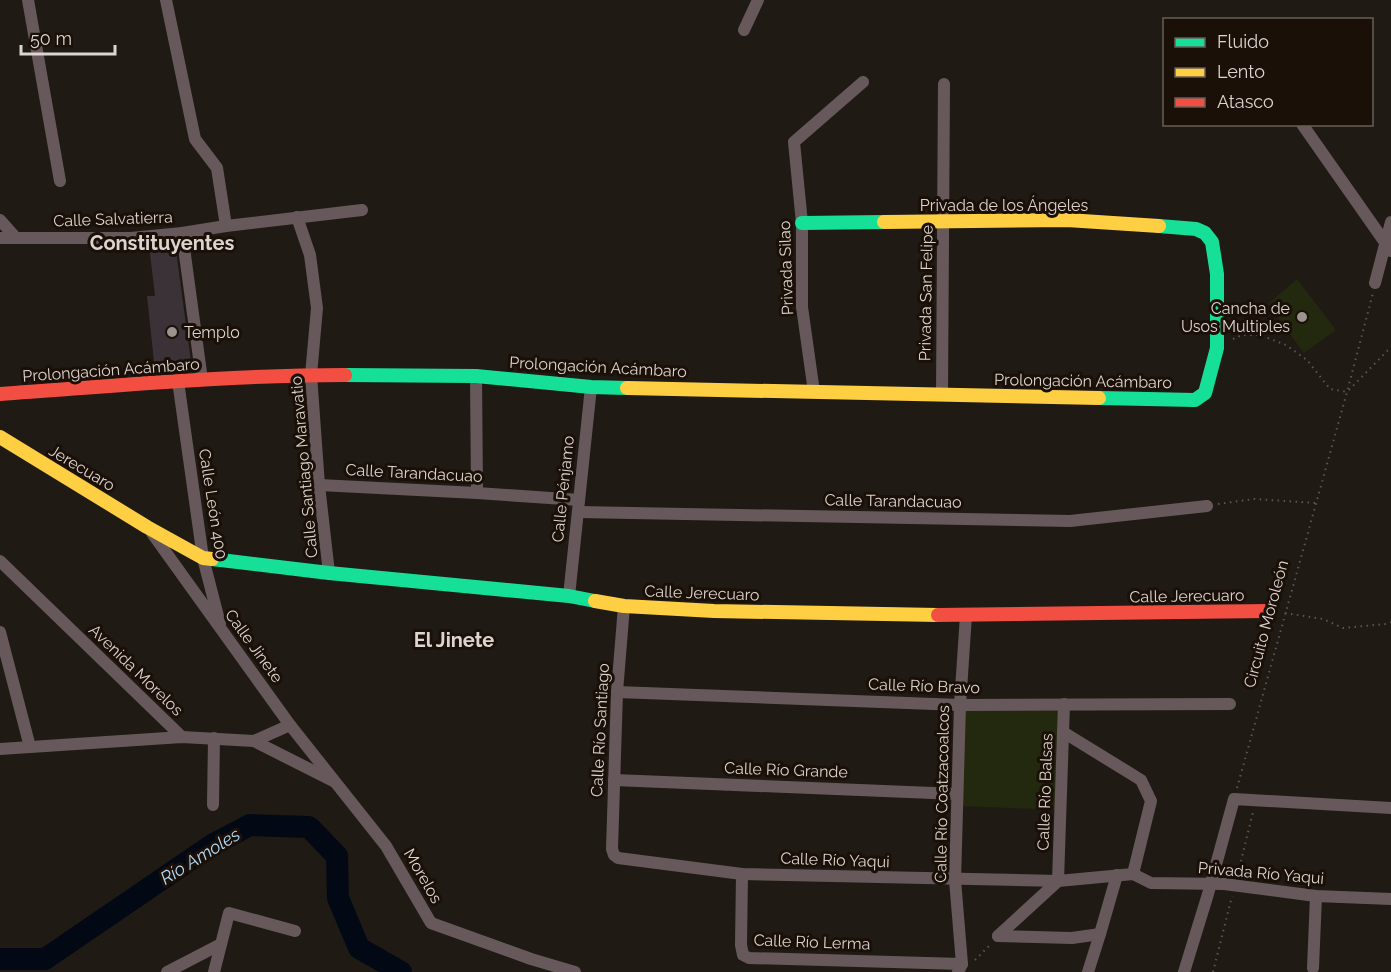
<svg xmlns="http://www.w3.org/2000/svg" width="1391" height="972" viewBox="0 0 1391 972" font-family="Raleway,sans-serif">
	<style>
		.green { fill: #23290e }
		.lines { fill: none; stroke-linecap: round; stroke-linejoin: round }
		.river { stroke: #030914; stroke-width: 22 }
		.building { fill: #3a3237 }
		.path { stroke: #5e5554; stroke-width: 2; stroke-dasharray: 1.5 4.5; stroke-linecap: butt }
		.street { stroke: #67595b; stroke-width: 12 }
		.fast { stroke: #16e098; stroke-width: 14 }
		.slow { stroke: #ffcf43; stroke-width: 14 }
		.jam { stroke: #f24e42; stroke-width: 14 }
		.poi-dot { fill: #9a938e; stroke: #1b1008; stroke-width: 2 }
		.labels { text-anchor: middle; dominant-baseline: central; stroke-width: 6; stroke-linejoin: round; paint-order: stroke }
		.street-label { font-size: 16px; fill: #dcd4cf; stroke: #1b1008 }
		.poi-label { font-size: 16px; fill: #dcd4cf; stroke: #1b1008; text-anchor: end }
		.water-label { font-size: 18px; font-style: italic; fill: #b2daf9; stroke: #1b1008 }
		.quarter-label { font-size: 20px; font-weight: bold; fill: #dcd4cf; stroke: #1b1008 }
	</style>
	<rect width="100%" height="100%" fill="#201a15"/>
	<g class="green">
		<path d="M1297,279L1336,330L1304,353L1268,304Z"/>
		<path d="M1064,704L1061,810L957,806L960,705Z"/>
	</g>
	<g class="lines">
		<path class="river" d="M0,959H45L212,845L250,825L309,827L337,856L338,898L359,948L401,972"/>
	</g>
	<path class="building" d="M175,243L192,369L155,371L147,296H155L149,245Z"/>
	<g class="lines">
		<g class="path">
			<path d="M1233,339L1242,335H1260L1286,345L1307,360L1330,389L1347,392"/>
			<path d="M1349,390L1391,347"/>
			<path d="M1218,504L1254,499L1316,503"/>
			<path d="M1285,613L1323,619L1343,628L1386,624L1391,622"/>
			<path d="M1237,788L1347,392L1373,293"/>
			<path d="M1238,873L1253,812"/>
			<path d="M975,960L990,945"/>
			<path d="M1213,972L1232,896"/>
		</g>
		<g class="street">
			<path d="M28,0L60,181"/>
			<path d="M166,0L195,139L217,168L226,226"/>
			<path d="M744,30L758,0"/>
			<path d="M1302,124L1391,251"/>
			<path d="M297,217L310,255L317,308L311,375L319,485L329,573"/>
			<path d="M0,220L16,238"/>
			<path d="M182,233L202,380"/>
			<path d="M0,238H131L182,233L226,226L362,210"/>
			<path d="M1375,283L1391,222"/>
			<path d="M476,376L477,493"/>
			<path d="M178,381L203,558L220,624"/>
			<path d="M814,392L802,307V223L794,142L863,82"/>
			<path d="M942,395L944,84"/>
			<path d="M319,485L477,493L579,500"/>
			<path d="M578,512L1070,521L1207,506"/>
			<path d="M152,533L290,725L386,846L431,923L531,959L575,972"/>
			<path d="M0,561L182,737"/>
			<path d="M569,596L591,387"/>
			<path d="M624,606L617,692L612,849L614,855L618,858L742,874L1058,881L1133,874L1151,883L1224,884L1316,896L1391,899"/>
			<path d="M0,632L30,747"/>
			<path d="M617,692L960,705L1230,704"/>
			<path d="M1063,732L1141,780L1151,801L1133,874"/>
			<path d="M254,741L290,725"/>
			<path d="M0,749L182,737L254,741L333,781"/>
			<path d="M614,780L957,794"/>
			<path d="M213,805L214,738"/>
			<path d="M742,874L741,945L743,955L749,958L962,964"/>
			<path d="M1058,881L1064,704"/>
			<path d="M998,936L1072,938L1100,934"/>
			<path d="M998,936L1058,881"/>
			<path d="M1313,968L1316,896"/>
			<path d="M167,972L221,944"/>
			<path d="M214,972L229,913L295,931"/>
			<path d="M958,972L962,964L955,880L960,705L966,615"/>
			<path d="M1088,972L1100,934L1117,875"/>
			<path d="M1184,972L1208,894L1234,799L1391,808"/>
		</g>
		<g class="fast">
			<path d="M802,223L884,222"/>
			<path d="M345,375L476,376L591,387L627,388"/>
			<path d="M1099,398L1195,400L1205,393L1217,348V274L1212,242L1205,233L1196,229L1159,226"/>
			<path d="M212,559L329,573L569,596L595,601"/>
		</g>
		<g class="slow">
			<path d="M884,222L1067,220L1159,226"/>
			<path d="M627,388L1099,398"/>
			<path d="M0,437L147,527L203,558L212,559"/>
			<path d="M595,601L624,606L714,611L938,615"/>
		</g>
		<g class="jam">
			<path d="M0,394C115,386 230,375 345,375"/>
			<path d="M938,615L1267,611"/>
		</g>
	</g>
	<g class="poi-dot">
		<circle cx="1302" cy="317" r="6"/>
		<circle cx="172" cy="332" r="6"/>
	</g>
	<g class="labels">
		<g class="street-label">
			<text x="1004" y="205">Privada de los Ángeles</text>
			<text transform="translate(113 219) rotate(-2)">Calle Salvatierra</text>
			<text transform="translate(786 268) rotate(-92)">Privada Silao</text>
			<text transform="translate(926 293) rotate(-89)">Privada San Felipe</text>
			<text transform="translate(598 367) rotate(3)">Prolongación Acámbaro</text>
			<text transform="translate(111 370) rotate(-4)">Prolongación Acámbaro</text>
			<text transform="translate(1083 381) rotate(1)">Prolongación Acámbaro</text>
			<text transform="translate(304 467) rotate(-95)">Calle Santiago Maravatio</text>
			<text transform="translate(82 468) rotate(31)">Jerecuaro</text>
			<text transform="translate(414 473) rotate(3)">Calle Tarandacuao</text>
			<text transform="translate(563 489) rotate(-84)">Calle Pénjamo</text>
			<text transform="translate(893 501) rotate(1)">Calle Tarandacuao</text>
			<text transform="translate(213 504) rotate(81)">Calle León 400</text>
			<text transform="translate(702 593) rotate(2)">Calle Jerecuaro</text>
			<text transform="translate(1187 596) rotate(-1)">Calle Jerecuaro</text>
			<text transform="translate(1266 624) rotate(-75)">Circuito Moroleón</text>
			<text transform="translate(254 646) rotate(54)">Calle Jinete</text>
			<text transform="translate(136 670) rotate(44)">Avenida Morelos</text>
			<text transform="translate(924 686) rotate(2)">Calle Río Bravo</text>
			<text transform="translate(600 730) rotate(-87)">Calle Río Santiago</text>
			<text transform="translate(786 770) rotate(2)">Calle Río Grande</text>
			<text transform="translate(1045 792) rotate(-88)">Calle Río Balsas</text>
			<text transform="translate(942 794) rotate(-89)">Calle Río Coatzacoalcos</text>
			<text transform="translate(835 860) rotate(2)">Calle Río Yaqui</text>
			<text transform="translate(1261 873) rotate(5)">Privada Río Yaqui</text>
			<text transform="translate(423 876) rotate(60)">Morelos</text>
			<text transform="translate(812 942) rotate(2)">Calle Río Lerma</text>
		</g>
		<g class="poi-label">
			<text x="1290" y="308">Cancha de<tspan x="1290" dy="18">Usos Multiples</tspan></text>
			<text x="184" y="332" text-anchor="start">Templo</text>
		</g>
		<g class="water-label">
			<text transform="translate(200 856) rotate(-32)">Río Amoles</text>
		</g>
		<g class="quarter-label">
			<text x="162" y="243">Constituyentes</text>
			<text x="454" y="640">El Jinete</text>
		</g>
	</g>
	<rect x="1163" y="18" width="210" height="108" fill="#1b1008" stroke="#685e58" stroke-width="1.5"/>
	<rect x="1175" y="38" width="30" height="9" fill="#16e098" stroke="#685e58" stroke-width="1.5"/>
	<text x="1217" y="48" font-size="18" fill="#dcd4cf">Fluido</text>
	<rect x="1175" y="68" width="30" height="9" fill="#ffcf43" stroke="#685e58" stroke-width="1.5"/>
	<text x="1217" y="78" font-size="18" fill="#dcd4cf">Lento</text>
	<rect x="1175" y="98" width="30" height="9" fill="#f24e42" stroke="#685e58" stroke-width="1.5"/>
	<text x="1217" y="108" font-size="18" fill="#dcd4cf">Atasco</text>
	<path d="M21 45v9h94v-9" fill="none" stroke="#dcd4cf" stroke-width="3"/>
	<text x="30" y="45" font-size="18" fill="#dcd4cf" stroke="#1b1008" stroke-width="4.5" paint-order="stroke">50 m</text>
</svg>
